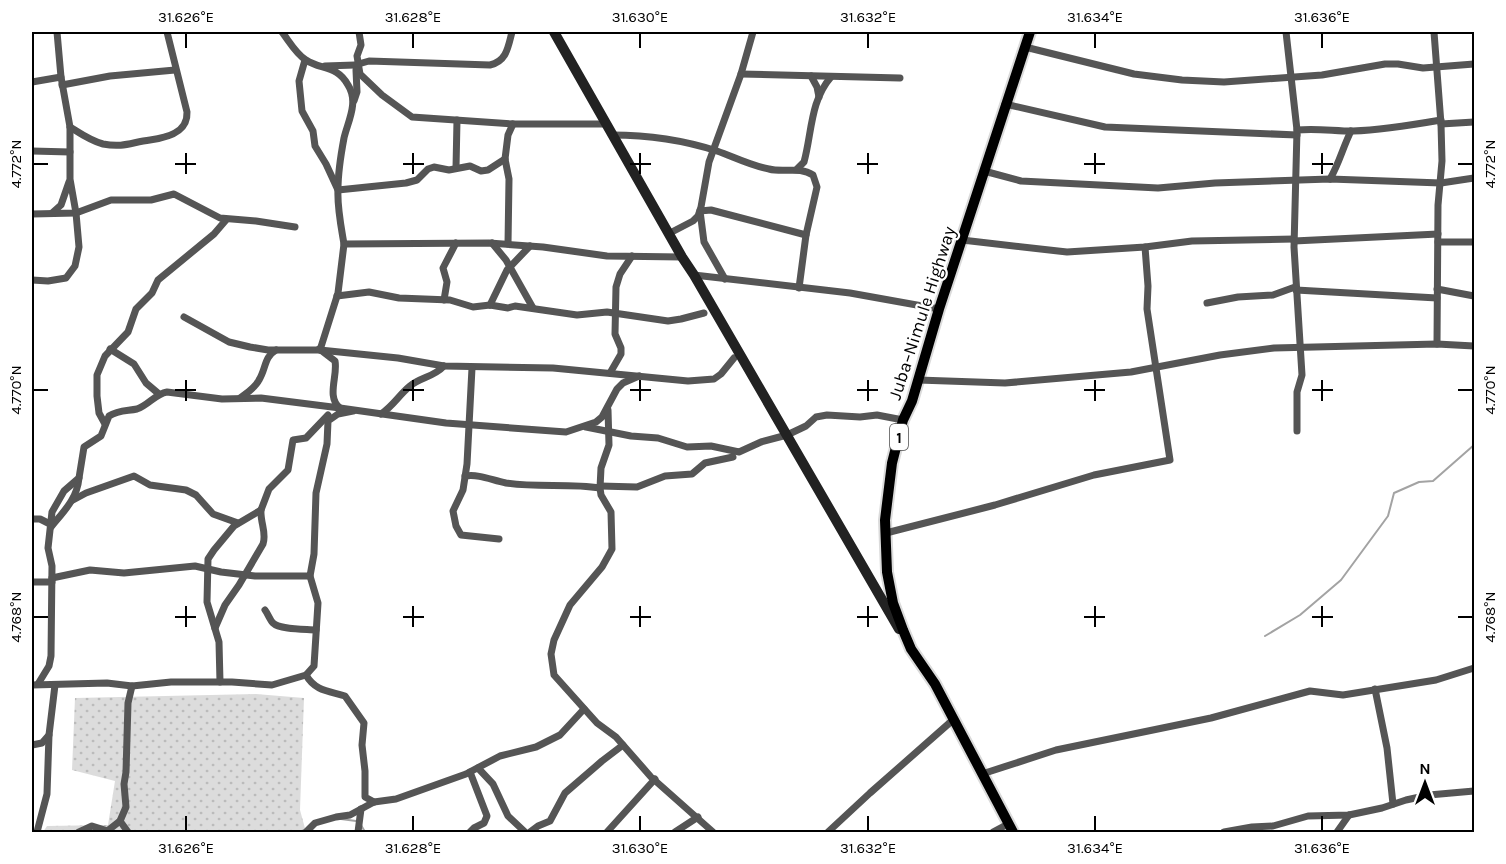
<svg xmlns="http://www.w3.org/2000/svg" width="1506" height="864" viewBox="0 0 1506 864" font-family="Karla,sans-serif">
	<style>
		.grass { fill: url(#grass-dots) }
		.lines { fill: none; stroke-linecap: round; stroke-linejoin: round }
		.stream { stroke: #a3a3a3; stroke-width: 2 }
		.primary-casing { stroke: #dbdbdb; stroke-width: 14 }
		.street { stroke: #555; stroke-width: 7 }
		.secondary { stroke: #222; stroke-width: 10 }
		.primary { stroke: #000; stroke-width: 10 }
		.ticks { fill: none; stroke: #000; stroke-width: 2 }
		.labels { text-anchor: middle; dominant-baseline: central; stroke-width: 4.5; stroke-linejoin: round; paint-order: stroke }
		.shield { fill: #fff; stroke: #4c4c4c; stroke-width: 1.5 }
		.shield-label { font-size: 16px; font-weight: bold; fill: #000 }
		.street-label { font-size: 18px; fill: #000; stroke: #fff }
		.neatline { fill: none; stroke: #000; stroke-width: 2 }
		.ticks-label { font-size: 15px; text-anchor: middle; fill: #000 }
	</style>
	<defs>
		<pattern id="grass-dots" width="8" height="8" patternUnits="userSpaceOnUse" patternTransform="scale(1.5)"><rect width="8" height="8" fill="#dcdcdc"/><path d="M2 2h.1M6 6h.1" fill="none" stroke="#bbb" stroke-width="1.8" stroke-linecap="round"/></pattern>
	</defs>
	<rect width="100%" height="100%" fill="#fff"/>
	<path class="grass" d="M256,694L304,698L300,810L306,832H43L47,826L108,825L115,781L72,770L75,698Z"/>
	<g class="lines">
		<g class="stream">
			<path d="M1265,636L1300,615L1341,580L1388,516L1394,493L1419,482L1433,481L1474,445"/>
			<path d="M341,819L356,821"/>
			<path d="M361,825L365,832"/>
			<path d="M298,832L305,830"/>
		</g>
		<g class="primary-casing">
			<path id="primary" d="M1013,832L935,684L911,649L903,630L893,603L887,572L885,520L892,463L903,420L912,401L939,309L1030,32"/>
		</g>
		<g class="street">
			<path d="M282,32C289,41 296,54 306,60C321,70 337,65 348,85C359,102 348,121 344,138C341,154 338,172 338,189C337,207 341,226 344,244L489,243L543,247L607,256L682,257"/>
			<path d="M359,32L361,45L357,56L360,74L382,95L412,117L513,124H606"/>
			<path d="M1286,32L1297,130L1294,247L1302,375L1297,392V431"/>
			<path d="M1434,32L1441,124L1442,161L1438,205L1437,344"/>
			<path d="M1025,47L1134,74L1182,80L1224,82L1322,75L1385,64H1398L1423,68L1474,64"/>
			<path d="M305,60L299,81L302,111L313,131L315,146L326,164L338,190L406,183L417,180L428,169L434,167L449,170L470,166L481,171L488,170L505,159"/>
			<path d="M325,66L355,65L369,61L490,65C507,61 508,47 512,32"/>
			<path d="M741,74L900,78"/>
			<path d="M811,76L817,87L819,97"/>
			<path d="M32,82L61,77"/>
			<path d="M62,85L110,76L175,70"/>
			<path d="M354,101L357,92L356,70"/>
			<path d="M1005,104L1105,127L1297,135"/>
			<path d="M1441,124L1474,122"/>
			<path d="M70,127C81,134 91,141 103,144C124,148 132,142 150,140C166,138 188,133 187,112L167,32"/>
			<path d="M1297,130C1316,128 1334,131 1353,131C1382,130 1412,125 1441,120"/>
			<path d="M612,135C648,135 683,140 717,151C734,157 751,166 769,169C784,173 799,166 813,175L817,187L806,235L799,288"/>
			<path d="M32,151L70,152"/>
			<path d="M456,168L457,120"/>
			<path d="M797,169L804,162C812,133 810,101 831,77"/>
			<path d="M984,171L1021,181L1158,188L1215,183L1330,179L1441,183L1474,178"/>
			<path d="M1330,179C1339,164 1343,147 1351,131"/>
			<path d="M52,213L61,205L69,182"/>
			<path d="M32,214L76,213L111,200H151L174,194L220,218L256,221L295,227"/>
			<path d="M668,234L693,221L698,216L701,207L709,162L741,74L753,32"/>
			<path d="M962,240L1067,252L1145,247L1192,241L1294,239"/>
			<path d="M1294,241L1438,234"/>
			<path d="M1438,242H1474"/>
			<path d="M492,243L506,260L533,308"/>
			<path d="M508,244L509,179L505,159L508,135L513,124"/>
			<path d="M694,275L850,293L939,309"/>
			<path d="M725,279L704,242L700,211L711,210L806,235"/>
			<path d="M32,280L48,281L66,278L75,266L79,247L76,213L70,179V127L61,77L57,32"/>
			<path d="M1437,289L1474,296"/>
			<path d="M1296,290L1437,298"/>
			<path d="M337,296L369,292L399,298L450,300L473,307L490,305L508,308L515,306L577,315L607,312L668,321L681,319L704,313"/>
			<path d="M444,300L447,282L443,268L456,243"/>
			<path d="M1207,303L1238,297L1273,295L1295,287"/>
			<path d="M490,305L507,270L530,246"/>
			<path d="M184,317L229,342L250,347L268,350H320L398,358L444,366L553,368L688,381L714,379L721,374L734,358"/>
			<path d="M110,349L134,364L146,383L159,394"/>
			<path d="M319,349L320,350L338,293L344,244"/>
			<path d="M322,351L335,361C338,376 326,397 340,408L446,423L566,432L596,422L602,417L617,389L623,383L639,376"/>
			<path d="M472,368L467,464L463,490L453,511L456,526L461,535L499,539"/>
			<path d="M610,373L621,354V348L615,334L616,287L620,274L632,256"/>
			<path d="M918,380L1005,383L1131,372L1220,355L1274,348L1437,344L1474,346"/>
			<path d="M240,398C247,393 255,388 259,380C266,369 264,357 276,350"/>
			<path d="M608,410L609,445L601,468L600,488L601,495L611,512L612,549L602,567L570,605L554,640L551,654L554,675L597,723L616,737L651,777L713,832"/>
			<path d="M381,414C393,406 399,395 410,386C421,377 434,377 444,366"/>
			<path d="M105,424L99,413L97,396V375L105,356L128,332L136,309L152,293L158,280L214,234L226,220"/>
			<path d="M586,427L631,436L658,438L687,447L711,446L739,452L761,442L787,435L806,426L816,417L827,415L860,417L877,415L903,420"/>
			<path d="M465,476C480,474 491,480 506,483C537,488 569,483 600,488"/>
			<path d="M600,486L637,487L665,476L692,474L705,463L733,457"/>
			<path d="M73,500L86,493L134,476L150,485L186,490L196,495L213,514L238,523"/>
			<path d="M32,519H40L50,524"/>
			<path d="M51,527C64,511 77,499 79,478"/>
			<path d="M886,533L995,505L1094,475L1170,460L1147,309L1148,286L1145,247"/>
			<path d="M52,578L90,570L124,573L195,566L221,572L255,576H310"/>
			<path d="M32,582H52"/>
			<path d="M265,610C268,614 270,620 273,623C280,630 306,629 316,630"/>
			<path d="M215,628L225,605L239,585L263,544C267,533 260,522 261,510"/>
			<path d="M306,675C315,691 329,691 345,696L364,723L362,745L365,771V797L374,802"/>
			<path d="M220,682L219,642L207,602L208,559L214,550L234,526L261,510L269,489L288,470L293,440L306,438L328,415"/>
			<path d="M38,684L49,666L51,656L52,566L48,548L52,512L64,491L79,478L84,447L101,436L109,416C118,410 127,411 137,409C149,405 155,394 167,392L222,399L261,398L340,408"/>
			<path d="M32,685L107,683L132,686L171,682H232L272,685L306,675L314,666L318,603L310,576L314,554L316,493L327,444L328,421L338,414L353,411"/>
			<path d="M1375,689L1387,748L1393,804"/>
			<path d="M32,745L42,743L49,735L55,685"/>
			<path d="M478,768L493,784L508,816L525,832"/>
			<path d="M470,772L487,816L484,823L474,828L470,832"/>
			<path d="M982,774L1056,750L1211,718L1310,691L1343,695L1436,680L1474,668"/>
			<path d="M120,821L128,832"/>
			<path d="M37,832L47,794L49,735"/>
			<path d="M79,832L92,826L108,831"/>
			<path d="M106,832L120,821L126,807L124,784L126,772L128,703L132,686"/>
			<path d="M306,832L315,823L336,817L350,815L374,802L396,799L466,774L500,756L536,747L560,735L584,709"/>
			<path d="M358,832L361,809"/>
			<path d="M530,832L538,826L550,821L565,793L602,761L623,745"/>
			<path d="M607,832L655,779"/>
			<path d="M675,832L698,817"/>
			<path d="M828,832L870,793L954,719"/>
			<path d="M993,832L1008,824"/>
			<path d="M1224,832L1252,827L1273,826L1308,816L1349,815L1382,808L1406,800L1429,795L1474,791"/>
			<path d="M1337,832L1349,815"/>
		</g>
		<path class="secondary" d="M554,32L682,257L694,275L899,629"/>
		<use href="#primary" class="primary"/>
	</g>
	<path class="ticks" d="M186,33V48M413,33V48M640,33V48M868,33V48M1095,33V48M1322,33V48M186,153V174M413,153V174M640,153V174M868,153V174M1095,153V174M1322,153V174M33,164H48M175,164H196M403,164H424M630,164H651M857,164H878M1084,164H1105M1312,164H1333M1458,164H1473M186,380V401M413,380V401M640,380V401M868,380V401M1095,380V401M1322,380V401M33,390H48M175,390H196M403,390H424M630,390H651M857,390H878M1084,390H1105M1312,390H1333M1458,390H1473M186,606V627M413,606V627M640,606V627M868,606V627M1095,606V627M1322,606V627M33,617H48M175,617H196M403,617H424M630,617H651M857,617H878M1084,617H1105M1312,617H1333M1458,617H1473M186,816V831M413,816V831M640,816V831M868,816V831M1095,816V831M1322,816V831"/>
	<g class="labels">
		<rect class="shield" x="890" y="424" width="18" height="26" rx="4.5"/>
		<g class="shield-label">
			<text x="899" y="437">1</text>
		</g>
		<g class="street-label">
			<text transform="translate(922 313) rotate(-72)">Juba–Nimule Highway</text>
		</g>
	</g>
	<rect width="1506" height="864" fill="none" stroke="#ffffff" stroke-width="66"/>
	<g transform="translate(1425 783)" stroke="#ffffff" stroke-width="4.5" paint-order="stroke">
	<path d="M0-4.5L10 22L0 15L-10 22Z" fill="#000000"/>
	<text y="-9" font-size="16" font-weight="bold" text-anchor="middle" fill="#000000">N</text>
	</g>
	<rect x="33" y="33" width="1440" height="798" class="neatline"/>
	<g class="ticks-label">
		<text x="186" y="22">31.626°E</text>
		<text x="413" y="22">31.628°E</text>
		<text x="640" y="22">31.630°E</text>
		<text x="868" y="22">31.632°E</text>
		<text x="1095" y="22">31.634°E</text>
		<text x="1322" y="22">31.636°E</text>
		<text transform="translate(16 164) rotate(-90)" y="5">4.772°N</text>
		<text transform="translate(1490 164) rotate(-90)" y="5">4.772°N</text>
		<text transform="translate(16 390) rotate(-90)" y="5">4.770°N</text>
		<text transform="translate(1490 390) rotate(-90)" y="5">4.770°N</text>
		<text transform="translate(16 617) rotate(-90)" y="5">4.768°N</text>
		<text transform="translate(1490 617) rotate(-90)" y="5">4.768°N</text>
		<text x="186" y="853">31.626°E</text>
		<text x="413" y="853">31.628°E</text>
		<text x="640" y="853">31.630°E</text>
		<text x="868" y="853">31.632°E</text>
		<text x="1095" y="853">31.634°E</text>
		<text x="1322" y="853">31.636°E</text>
	</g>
</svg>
